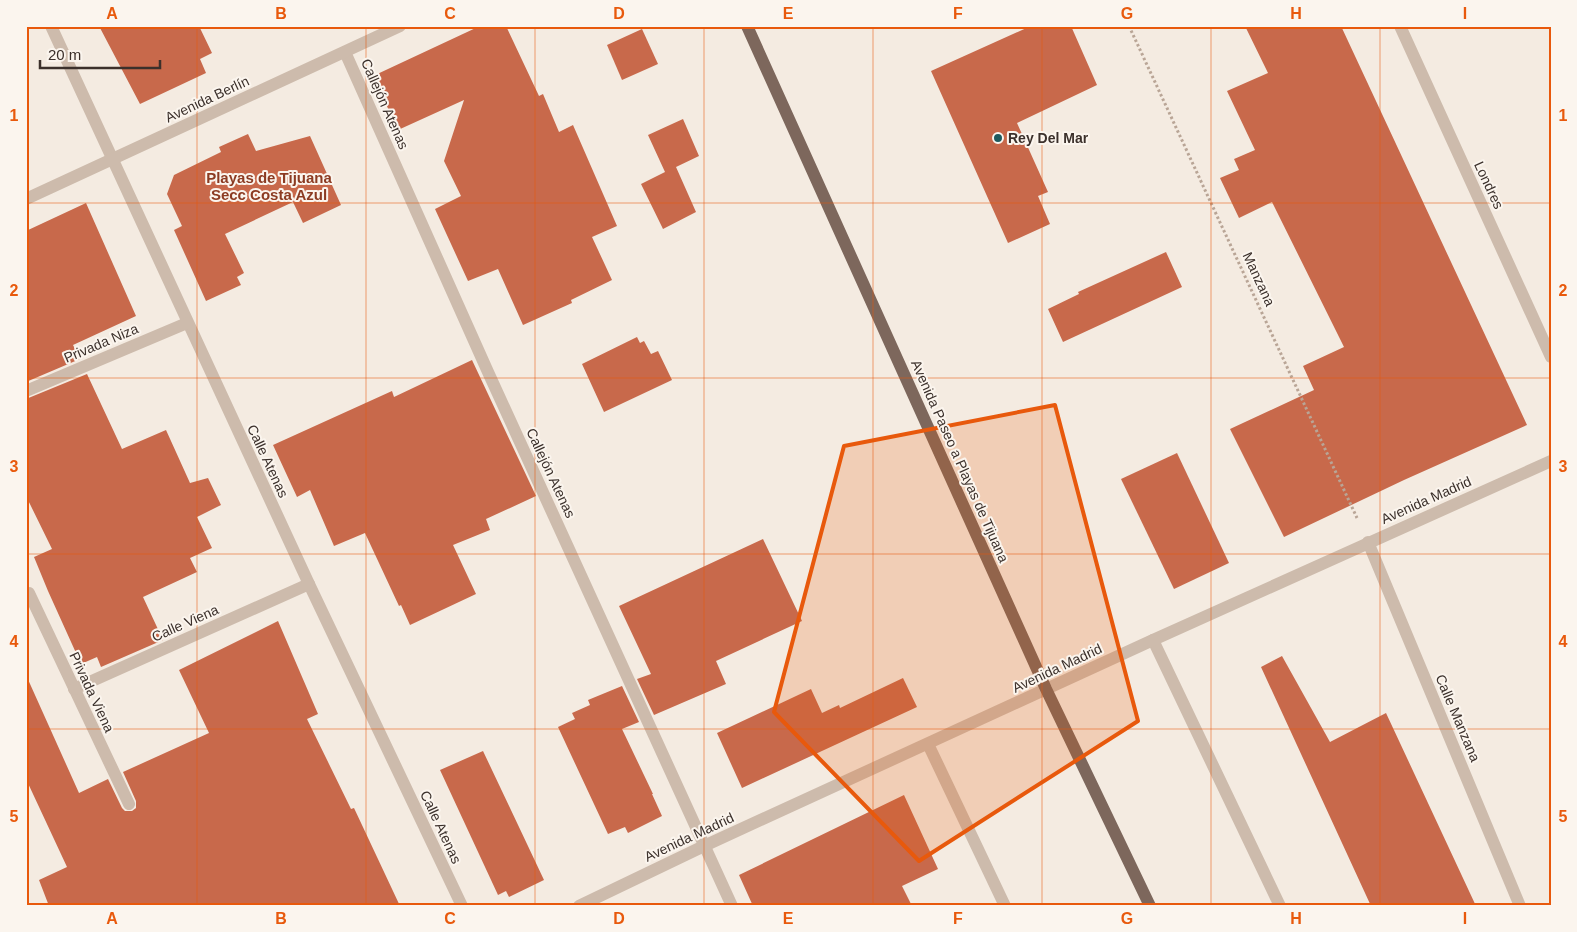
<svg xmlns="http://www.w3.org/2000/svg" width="1577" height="932" viewBox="0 0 1577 932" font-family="Helvetica,sans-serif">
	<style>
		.building { fill: #c8694b }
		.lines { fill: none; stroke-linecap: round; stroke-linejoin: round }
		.path { stroke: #b9a596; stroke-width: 3; stroke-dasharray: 2.5 2.5; stroke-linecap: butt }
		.service { stroke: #cdbbac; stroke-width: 12 }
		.minor { stroke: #cdbbac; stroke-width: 12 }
		.primary { stroke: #7d675c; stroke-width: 12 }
		.marked { fill: #e8590c; fill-opacity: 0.2; stroke: #e8590c; stroke-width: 4; stroke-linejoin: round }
		.grid { fill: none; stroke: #e8590c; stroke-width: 1; stroke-opacity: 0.55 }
		.poi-dot { fill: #1f5a5e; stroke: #fbf5ee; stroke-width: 2 }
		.labels { text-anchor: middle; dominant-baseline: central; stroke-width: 4; stroke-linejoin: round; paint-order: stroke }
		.street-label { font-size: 14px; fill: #3b302b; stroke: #fbf5ee }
		.poi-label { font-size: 14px; font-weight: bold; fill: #3b302b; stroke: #fbf5ee; text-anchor: start }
		.neighbourhood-label { font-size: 15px; font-weight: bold; fill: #8c3b22; stroke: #fbf5ee }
		.neatline { fill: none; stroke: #e8590c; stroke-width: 2 }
		.grid-label { font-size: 16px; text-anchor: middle; font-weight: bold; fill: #e8590c }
	</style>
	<rect width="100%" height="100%" fill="#f4ebe1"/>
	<g class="building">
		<path d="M99,26H199L212,53L200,59L206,73L140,104Z"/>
		<path d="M480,26H506L539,96L543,94L559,132L573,125L617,226L592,237L612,280L571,300L572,303L523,325L498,269L468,281L435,209L461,196L444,161L464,100L398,130L373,76Z"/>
		<path d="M1031,26H1071L1097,85L1017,123L1048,192L1038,196L1050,224L1008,243L931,71Z"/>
		<path d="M1245,26H1341L1527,425L1404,480L1284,537L1230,429L1314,390L1303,366L1344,347L1272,202L1239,218L1220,178L1239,170L1234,159L1255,150L1227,91L1268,73Z"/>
		<path d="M642,29L658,64L622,80L607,45Z"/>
		<path d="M683,119L699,156L676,167L696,212L663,229L641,184L665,172L648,135Z"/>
		<path d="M248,134L256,151L310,136L341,205L303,223L293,202L225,234L244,273L237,277L241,285L206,301L174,230L182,226L167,194L174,175L221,152L219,147Z"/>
		<path d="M86,203L136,316L73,345L80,359L26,382V231Z"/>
		<path d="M1166,252L1182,287L1063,342L1048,309L1079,294L1078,292Z"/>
		<path d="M637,337L640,343L644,341L651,354L658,351L672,380L604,412L582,364Z"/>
		<path d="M472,360L536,496L486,519L490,530L453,545L476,594L410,625L401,605L399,606L365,533L334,546L310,490L297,497L273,445L392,391L394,397Z"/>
		<path d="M87,374L122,449L166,430L190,483L208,478L221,505L197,517L212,548L190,558L197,572L143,597L163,640L101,667L97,657L81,664L48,591L34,557L52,549L26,496V399Z"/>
		<path d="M1177,453L1229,563L1174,589L1121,479Z"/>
		<path d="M763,539L802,621L716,661L726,684L654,715L637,679L651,674L619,606Z"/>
		<path d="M278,621L318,714L307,719L351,809L354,808L400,906H49L39,880L67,867L26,779V675L79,793L108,779L122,808L125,811H132L136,808V801L123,772L209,733L179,670Z"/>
		<path d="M1282,656L1330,742L1386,713L1476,906H1371L1261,667Z"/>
		<path d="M903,678L917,707L742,788L717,733L811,689L822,713L839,705L840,708Z"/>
		<path d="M622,686L639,722L622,729L653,794H652L662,816L628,833L625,827L608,834L558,727L575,719L572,713L590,705L588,700Z"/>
		<path d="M483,751L544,880L509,897L506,891L498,895L440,770Z"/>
		<path d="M904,795L938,869L902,886L912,906H753L739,875Z"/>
	</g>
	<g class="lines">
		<path class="path" d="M1129,26L1357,518"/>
		<g class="service">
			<path d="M345,52L488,372L732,906"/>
			<path d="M1153,640L1280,906"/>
			<path d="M928,744L1005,906"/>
		</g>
		<g class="minor">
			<path d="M51,26L309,584L462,906"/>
			<path d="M1400,26L1551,357"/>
			<path d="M26,199L400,26"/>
			<path d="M26,391L187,323"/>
			<path d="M1368,542L1520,906"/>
			<path d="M29,593L129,804"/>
			<path d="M74,689L309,584"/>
			<path d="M579,906L704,846L1153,640L1551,461"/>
		</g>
		<path class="primary" d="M747,26L1046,689L1150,906"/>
	</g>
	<path class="marked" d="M1055,405L1138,721L919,861L774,712L844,446Z"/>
	<path class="grid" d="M197,26V906M366,26V906M535,26V906M704,26V906M873,26V906M1042,26V906M1211,26V906M1380,26V906M26,203H1551M26,378H1551M26,554H1551M26,729H1551"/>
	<circle class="poi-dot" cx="998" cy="138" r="5"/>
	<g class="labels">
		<g class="street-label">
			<text transform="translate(207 99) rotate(-25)">Avenida Berlín</text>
			<text transform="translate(385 104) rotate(66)">Callejón Atenas</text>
			<text transform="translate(1489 185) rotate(65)">Londres</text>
			<text transform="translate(1259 279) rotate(65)">Manzana</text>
			<text transform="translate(101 343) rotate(-23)">Privada Niza</text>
			<text transform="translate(268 461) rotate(65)">Calle Atenas</text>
			<text transform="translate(960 461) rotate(66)">Avenida Paseo a Playas de Tijuana</text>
			<text transform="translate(551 473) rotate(65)">Callejón Atenas</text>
			<text transform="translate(1426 500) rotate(-24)">Avenida Madrid</text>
			<text transform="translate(185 623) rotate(-24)">Calle Viena</text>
			<text transform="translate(1057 668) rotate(-25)">Avenida Madrid</text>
			<text transform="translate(92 692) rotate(65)">Privada Viena</text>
			<text transform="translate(1458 718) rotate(67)">Calle Manzana</text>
			<text transform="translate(441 827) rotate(65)">Calle Atenas</text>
			<text transform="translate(689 837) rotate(-25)">Avenida Madrid</text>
		</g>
		<g class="poi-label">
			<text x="1008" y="138">Rey Del Mar</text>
		</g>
		<g class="neighbourhood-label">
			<text x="269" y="177">Playas de Tijuana<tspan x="269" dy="17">Secc Costa Azul</tspan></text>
		</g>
	</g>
	<rect width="1577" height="932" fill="none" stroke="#fbf5ee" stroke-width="55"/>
	<path d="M40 60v8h120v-8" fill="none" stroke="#3b302b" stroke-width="2.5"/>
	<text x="48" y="60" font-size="15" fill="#3b302b" stroke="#fbf5ee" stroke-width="4" paint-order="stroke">20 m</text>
	<rect x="28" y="28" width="1522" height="876" class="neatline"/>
	<g class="grid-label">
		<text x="112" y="19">A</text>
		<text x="281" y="19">B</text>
		<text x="450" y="19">C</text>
		<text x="619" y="19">D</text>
		<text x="788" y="19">E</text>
		<text x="958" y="19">F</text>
		<text x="1127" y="19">G</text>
		<text x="1296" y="19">H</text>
		<text x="1465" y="19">I</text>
		<text x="14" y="121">1</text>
		<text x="1563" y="121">1</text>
		<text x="14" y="296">2</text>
		<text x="1563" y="296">2</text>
		<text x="14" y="472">3</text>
		<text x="1563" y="472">3</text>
		<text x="14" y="647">4</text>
		<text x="1563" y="647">4</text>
		<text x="14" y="822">5</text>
		<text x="1563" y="822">5</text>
		<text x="112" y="924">A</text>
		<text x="281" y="924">B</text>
		<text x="450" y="924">C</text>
		<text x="619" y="924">D</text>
		<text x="788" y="924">E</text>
		<text x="958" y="924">F</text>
		<text x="1127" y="924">G</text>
		<text x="1296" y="924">H</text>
		<text x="1465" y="924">I</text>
	</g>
</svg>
